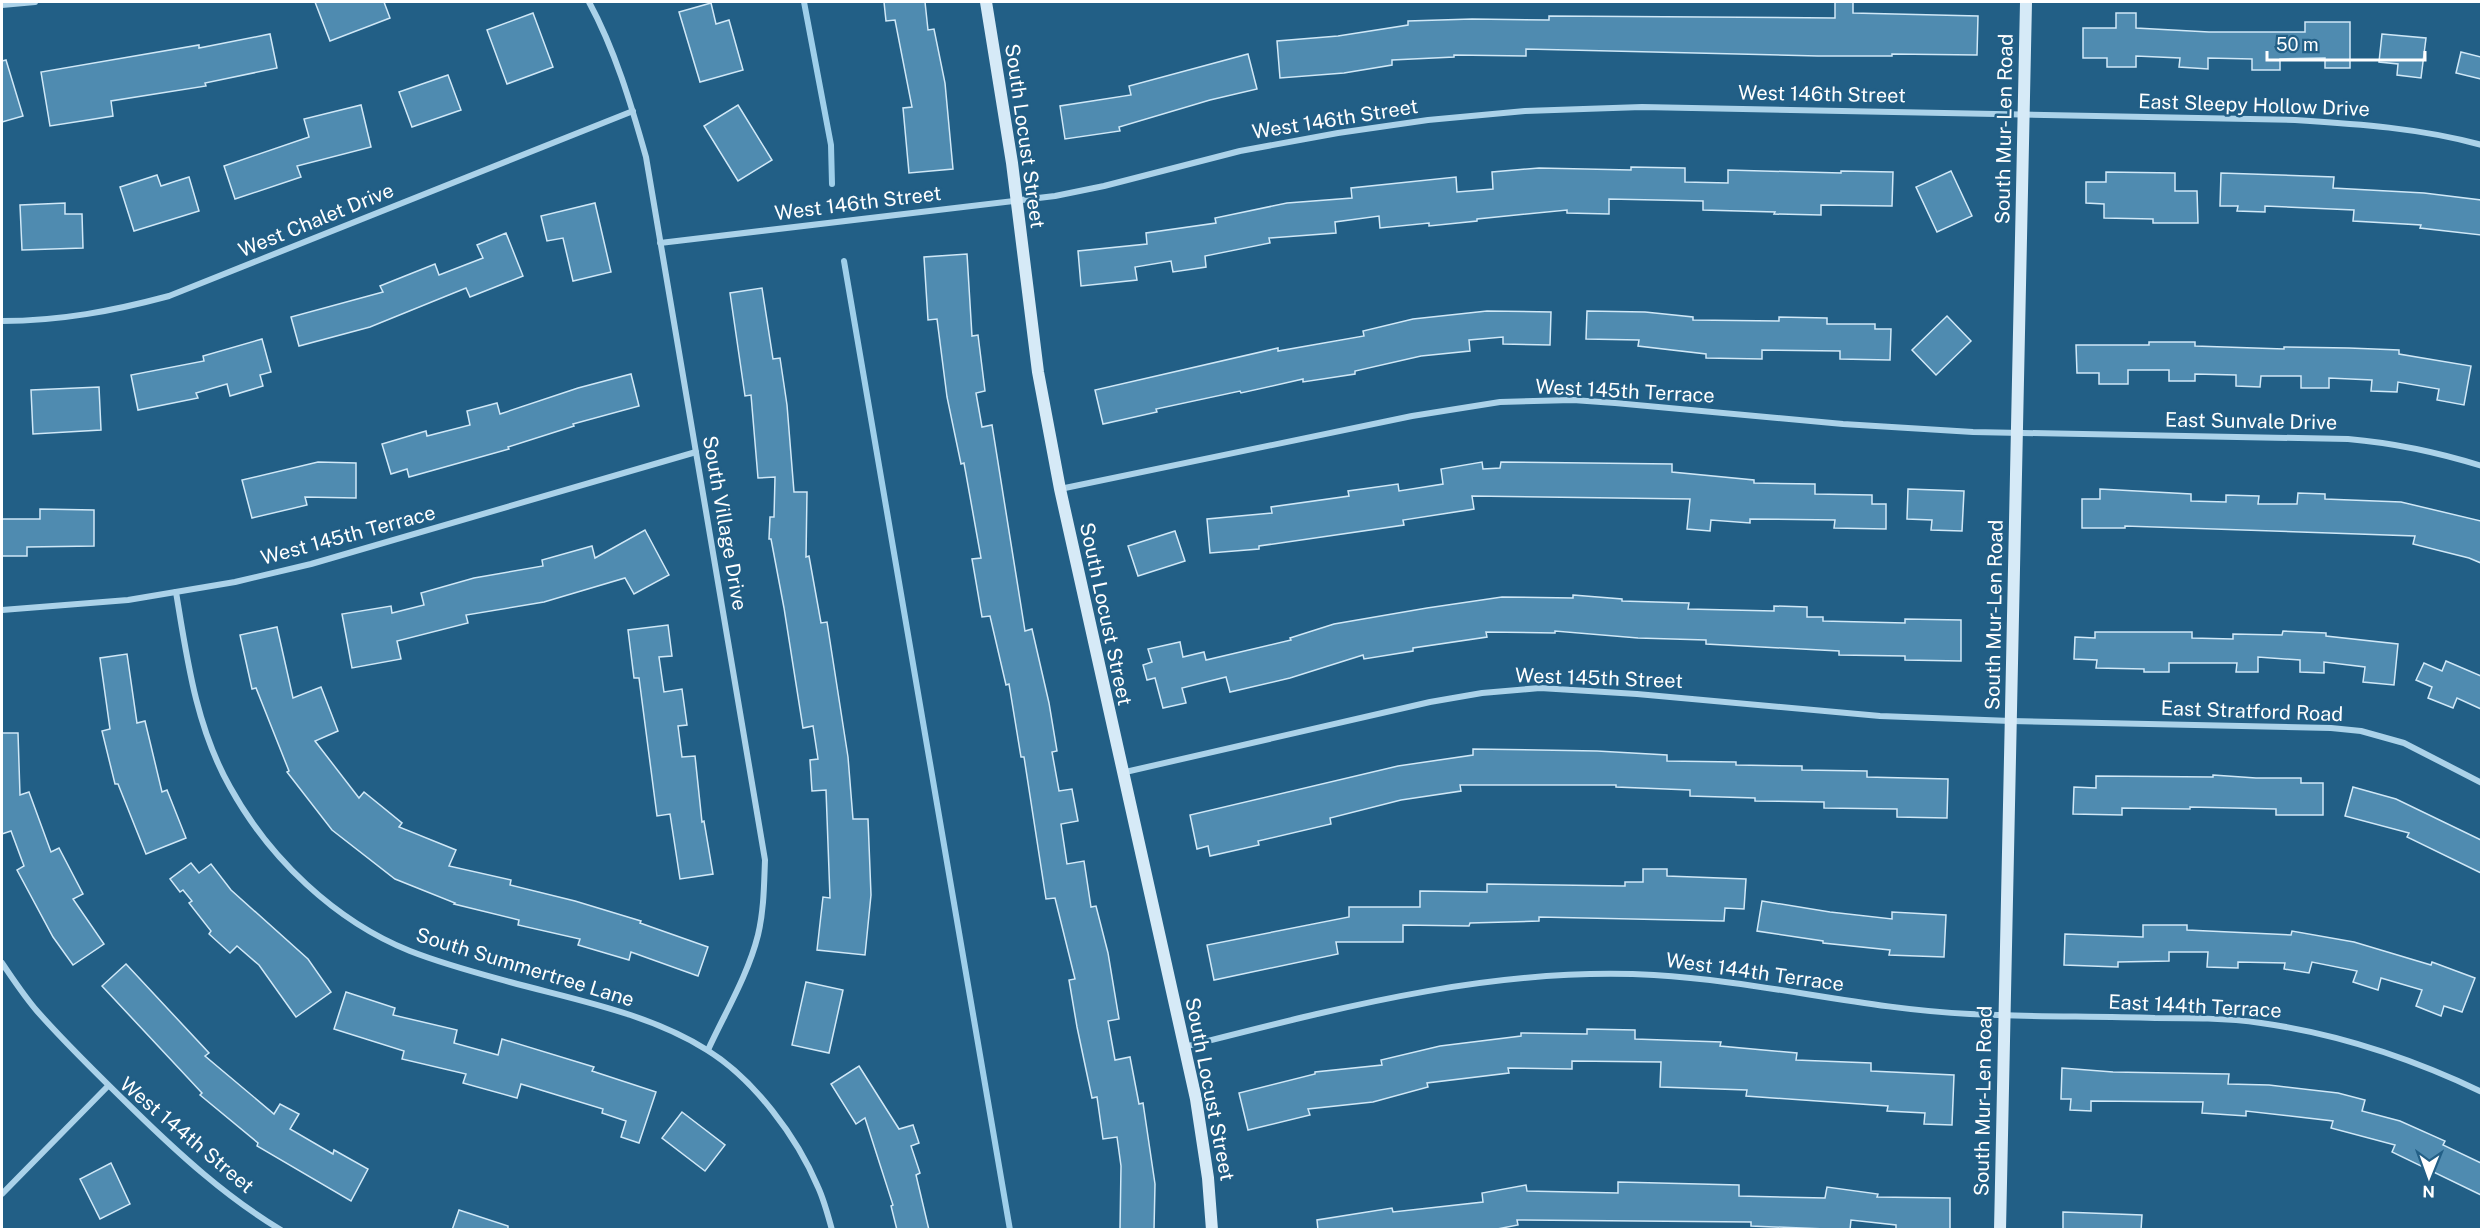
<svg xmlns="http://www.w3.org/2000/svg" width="2483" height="1231" viewBox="0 0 2483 1231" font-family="'Public Sans',sans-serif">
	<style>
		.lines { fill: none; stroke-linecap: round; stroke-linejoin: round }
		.stream { stroke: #9fcfea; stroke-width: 6 }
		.building { fill: #4f8bb0; stroke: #d0e8f7; stroke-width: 1.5 }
		.street { stroke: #abd2e9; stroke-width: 6 }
		.secondary { stroke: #d6eaf7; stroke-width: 12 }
		.labels { text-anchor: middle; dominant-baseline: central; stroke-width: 5; stroke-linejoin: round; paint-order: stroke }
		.street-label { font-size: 20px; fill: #fff; stroke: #225f86 }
	</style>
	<rect width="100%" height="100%" fill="#225f86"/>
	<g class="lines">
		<g class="stream">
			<path d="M804,2L831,145L832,184"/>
			<path d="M844,261L1010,1230"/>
		</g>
	</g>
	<g class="building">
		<path d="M315,2H384L390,18L330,41Z"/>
		<path d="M884,2H925L928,30L934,29L945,83L953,169L909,173L903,108L912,107L895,20L886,21Z"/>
		<path d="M1835,2H1853V13L1978,16L1977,55L1892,54V56H1818L1526,49V56L1454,55V57L1392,60V65L1344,73L1280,78L1277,41L1338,36L1408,25V21L1472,19L1549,20V16L1835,18Z"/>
		<path d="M711,3L716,24L729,20L743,70L700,82L679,12Z"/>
		<path d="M533,13L553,67L507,84L487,30Z"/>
		<path d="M2116,13H2136V28L2209,32H2305V22H2350V68H2325V58L2280,59V70H2252V59L2208,58V69L2179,67L2180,58L2136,56V67H2107V58H2083V28H2116Z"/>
		<path d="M270,34L277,68L205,83L206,86L111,101L113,116L50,126L41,72L199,45V48Z"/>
		<path d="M2382,34L2426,38L2421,78L2397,75L2398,64L2379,62Z"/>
		<path d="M2461,52L2481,57V79L2456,73Z"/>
		<path d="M1248,54L1257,89L1210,100L1119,127L1120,131L1065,139L1060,106L1131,95L1129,86Z"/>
		<path d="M6,60L23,116L2,122V61Z"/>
		<path d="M448,75L461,110L412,127L399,92Z"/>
		<path d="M361,105L371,147L297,166L301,177L235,199L224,166L309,137L304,119Z"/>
		<path d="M738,105L772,160L738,181L704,126Z"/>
		<path d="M1631,167L1685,168V182L1728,183V170L1841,173V171L1893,172L1892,206L1821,205V215L1774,214L1775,212L1703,210V201L1609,199V214L1567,213V210L1477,219V221L1429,226V223L1380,228L1379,216L1335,222L1336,233L1269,238L1270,243L1205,256L1206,267L1173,272L1171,261L1135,267L1137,280L1081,286L1078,251L1147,244L1146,233L1216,223L1215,218L1287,203L1352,198L1351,188L1456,177L1457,192L1493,189L1492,172L1539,168L1631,170Z"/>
		<path d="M1951,171L1972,216L1937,232L1916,187Z"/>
		<path d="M2106,172L2175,173V191H2197L2198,223H2153V219L2104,218V204L2086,203V182H2106Z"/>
		<path d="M2221,173L2334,177L2333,188L2424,193L2481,200V235L2420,228L2421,225L2353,221L2354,210L2265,206V212L2237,211L2238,206H2220Z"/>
		<path d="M157,175L161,186L189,177L199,211L134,231L120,187Z"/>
		<path d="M65,203V214H82L83,248L22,250L20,205Z"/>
		<path d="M595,203L611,272L573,281L563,238L547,241L541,216Z"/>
		<path d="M506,233L523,276L470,297L466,288L370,327L299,346L291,317L383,292L380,286L435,264L439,275L483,258L477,245Z"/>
		<path d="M967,254L972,336L978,335L985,391L976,393L982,427L992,425L1025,631L1032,629L1049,703L1057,751L1052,752L1059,791L1072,789L1078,821L1061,824L1067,864L1084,861L1091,907L1096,906L1108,953L1119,1019L1108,1021L1115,1060L1130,1057L1139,1104L1143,1103L1155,1184L1154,1230H1120L1121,1166L1117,1137L1103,1139L1097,1097L1092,1098L1077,1027L1069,980L1075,979L1055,898L1046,899L1024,757H1021L1009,684L1006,685L990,616L982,617L972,559L981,558L964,463L961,464L947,397L937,319L928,320L924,257Z"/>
		<path d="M762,288L773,359L780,358L787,405L794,492H807L806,557L809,556L821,623L827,622L848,757L853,819H868L871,895L865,955L817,950L823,897L830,898L826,790L812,791L810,760L818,759L813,726L803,728L784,608L771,539H769L770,517H774L775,477L758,478L751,395L745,396L730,293Z"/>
		<path d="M1487,311L1551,312L1550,345L1503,344V337L1469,340L1470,351L1421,356L1355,371V374L1303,382V379L1241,393L1240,391L1156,409L1157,412L1103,424L1095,390L1278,348V351L1364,336L1363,331L1413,319Z"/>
		<path d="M1587,311L1645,312L1693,317V320L1779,321V317L1827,318V324H1875V329H1891L1890,360L1840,359V351L1762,350V359L1706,358V354L1638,346L1639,340L1586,339Z"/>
		<path d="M1947,316L1971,341L1936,375L1912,350Z"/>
		<path d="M262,339L271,372L260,375L263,386L230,396L227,384L196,393L198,398L138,410L131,375L204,361L203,356Z"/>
		<path d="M2149,342H2195V346L2284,349V347L2349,348L2399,350V354L2471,366L2464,405L2437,400L2439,389L2398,382L2397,392L2371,391L2372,380L2329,378V388H2301V376H2261L2260,387L2236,386V375L2195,374V381H2169V370H2128V384H2099V373H2077L2076,345H2149Z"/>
		<path d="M631,374L639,406L573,424L574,426L508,447L509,449L409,477L407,469L391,474L382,444L426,431L427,436L470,425L467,411L497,403L500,414L578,388Z"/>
		<path d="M99,387L101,430L33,434L31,390Z"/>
		<path d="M318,462L356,463V498L305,497L307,505L252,518L242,480Z"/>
		<path d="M1482,462L1483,469L1500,468L1501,462L1672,464V472L1754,480V483L1815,484V494L1872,495V504H1886V529L1834,528L1835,520L1750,519V523L1711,520L1710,531L1687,529L1690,499L1472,496L1474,509L1403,520L1404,525L1259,546V549L1210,553L1207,519L1272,513L1271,507L1349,496L1348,491L1398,484L1399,491L1443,484L1441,469Z"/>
		<path d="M1908,489L1964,491L1962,531L1931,530L1932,520L1907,519Z"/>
		<path d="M2100,489L2191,494V501L2226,502V495L2259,496L2258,504H2297L2298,493L2325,494V499L2401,502L2481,521V563L2469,558L2413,544L2415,536L2125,526V528H2082V499H2100Z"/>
		<path d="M40,509L94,510V546L27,547V556H2V519H40Z"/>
		<path d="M645,530L669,575L634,594L625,578L544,602L466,615L468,623L397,641L401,659L352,668L342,614L391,606L392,613L424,605L421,593L474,578L543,566L542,560L592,546L595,558Z"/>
		<path d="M1175,531L1185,561L1138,576L1128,546Z"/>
		<path d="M1573,595L1622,599V601L1689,603L1688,609L1774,611V606L1807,607V617H1823V621L1905,623V619L1961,620V661L1905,660V656L1839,655V651L1706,644V640L1638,638L1555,631V633L1486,632L1487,637L1413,648V651L1364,659L1363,655L1290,678L1230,692L1226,677L1182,688L1186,703L1163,708L1155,678L1147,680L1143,665L1152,662L1148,649L1180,642L1183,657L1204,652L1206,660L1291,640L1290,638L1334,624L1427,608L1502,597L1573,598Z"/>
		<path d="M668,625L672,656L659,657L664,692L682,689L687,725L678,726L682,757L695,756L702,822L704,821L713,874L680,879L670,814L657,816L639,678H634L628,630Z"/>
		<path d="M277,627L293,698L321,687L338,731L315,741L359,798L364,792L402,823L399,827L456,850L449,866L511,880L510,885L575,901L641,921L640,923L708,947L698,976L631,952L629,960L578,945L580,939L518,925L519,920L454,904L455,903L395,879L332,830L287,772L289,771L256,688L252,689L240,635Z"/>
		<path d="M2283,631L2326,633V636L2398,644L2394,685L2363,682L2365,667L2324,662V673L2300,672V660L2258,657V672H2236L2237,663H2169V672H2144V669L2096,668L2097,660L2074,659L2075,637L2095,638V632H2192V638L2233,639V634L2282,635Z"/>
		<path d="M127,654L137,723L145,721L162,792L167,790L186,838L146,854L118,784H115L102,731L110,729L100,658Z"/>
		<path d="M2446,661L2481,676V709L2457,698L2453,708L2428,698L2432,687L2416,680L2424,663L2442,671Z"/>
		<path d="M2,733H18L20,795L29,792L51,852L59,848L83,894L73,899L104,944L73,965L53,937L17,870L24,866L11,831L2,834Z"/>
		<path d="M1473,749L1597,751L1667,755V761L1736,762V765L1802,766V770L1867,771V777L1948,779L1947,818L1897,817V809L1824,808V802L1755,801V798L1690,796V790L1616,787V785H1460L1461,791L1401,800L1330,818L1331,824L1258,841L1259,845L1210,856L1208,846L1197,849L1190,815L1398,766L1473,755Z"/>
		<path d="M2213,775L2256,778H2301V783H2323V815H2276V809L2190,807V809L2122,808V815L2073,814L2074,787L2096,788V776L2213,777Z"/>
		<path d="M2353,787L2396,799L2481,840V873L2407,837L2409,833L2345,816Z"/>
		<path d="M191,863L199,873L211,864L231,890L308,959L331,992L296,1017L259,965L237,946L230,953L209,934L211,931L189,903L192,901L183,890L180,892L170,879Z"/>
		<path d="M1643,869H1667V876L1746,879L1744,909L1725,908L1724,921L1539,917V921L1470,923L1469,926L1403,925V942H1336L1338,954L1214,980L1207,945L1349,917V907H1420V891L1487,892V884L1625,886V882H1643Z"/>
		<path d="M1762,901L1830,912L1892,919V912L1946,915L1944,957L1889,955L1890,950L1823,943V941L1757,931Z"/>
		<path d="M2143,925H2187V930L2291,935L2292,931L2354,942L2431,965L2432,962L2475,978L2462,1012L2444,1006L2441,1016L2416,1006L2422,990L2381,978L2378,990L2353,982L2357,971L2312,962L2309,973L2284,969L2285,963L2238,962V968L2207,967L2208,952H2169V961L2118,962V967L2064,965L2065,934L2143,937Z"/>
		<path d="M126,964L209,1053L205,1056L274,1114L280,1104L299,1114L290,1129L333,1154L334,1150L368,1169L351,1201L257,1146L258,1143L200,1095L202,1093L102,986Z"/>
		<path d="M806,982L843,990L829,1053L792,1045Z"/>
		<path d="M346,992L395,1008L393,1015L457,1030L454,1043L498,1055L502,1039L594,1067L592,1071L656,1092L639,1143L621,1137L626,1121L602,1113L603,1109L521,1084L517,1098L463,1083L466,1074L402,1059L404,1051L334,1029Z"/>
		<path d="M1587,1029L1635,1030V1039L1721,1042L1720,1046L1797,1053L1796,1060L1871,1063V1071L1954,1075L1952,1125L1924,1124L1925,1113L1887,1111L1888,1106L1746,1096L1747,1090L1660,1087L1661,1062L1572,1061V1069L1508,1068L1509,1073L1427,1083L1428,1087L1373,1102L1308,1109L1310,1115L1248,1130L1239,1093L1315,1074V1072L1382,1065L1381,1060L1440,1046L1521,1036V1033L1587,1034Z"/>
		<path d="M859,1066L899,1129L913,1125L919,1143L911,1146L920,1173L916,1175L929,1230H897L891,1206L893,1205L865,1118L856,1124L831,1084Z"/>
		<path d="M2062,1068L2113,1072L2229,1074L2228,1084L2269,1085L2338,1093L2365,1100L2362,1111L2400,1121L2445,1141L2443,1145L2481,1163V1195L2392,1152L2395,1145L2331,1128L2333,1121L2246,1111V1116L2202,1113L2203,1102L2091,1101V1111L2070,1110L2071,1099H2061Z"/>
		<path d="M682,1112L725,1145L705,1171L662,1138Z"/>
		<path d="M111,1163L130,1204L100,1219L80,1179Z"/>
		<path d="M1618,1182L1739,1185V1196L1825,1198L1827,1187L1878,1194L1877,1197L1950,1198V1230H1896V1225L1851,1220L1850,1230L1751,1226V1222L1517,1220L1518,1225L1492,1230H1318L1317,1220L1392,1208L1393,1212L1483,1202L1482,1193L1526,1185L1527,1191L1618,1193Z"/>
		<path d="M459,1210L508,1226V1230H452Z"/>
		<path d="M2063,1212L2142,1215L2141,1230H2063Z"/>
	</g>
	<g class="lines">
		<g class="street">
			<path d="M589,2C615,50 631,104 646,157L765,860C764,885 764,910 758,935C748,975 725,1013 708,1050"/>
			<path d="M2,5L35,2"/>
			<path d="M660,243L1055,196L1104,186L1240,151L1338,133L1428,120L1525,111L1642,107L2295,120C2358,124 2420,128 2482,145"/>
			<path d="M2,321C60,321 113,311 169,296L633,111"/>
			<path d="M1060,489L1412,416L1500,402L1573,400L1615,403L1843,424L1973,432L2348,439C2394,443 2437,452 2482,466"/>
			<path d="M176,592C187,659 196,727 230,787C269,858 335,921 410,951C443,964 477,973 510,982C576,1000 648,1013 707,1050C754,1079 797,1137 818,1187C824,1200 828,1215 832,1230"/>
			<path d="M2,610L128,600L235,582L311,564L696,452"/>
			<path d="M1121,773L1430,702L1482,693L1540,688L1637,694L1880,716L2011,721L2331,728L2361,731L2404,743L2482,783"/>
			<path d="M2,963C13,979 24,996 37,1011C67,1045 100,1077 133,1109C179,1154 226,1197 281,1230"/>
			<path d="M1184,1047C1338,1008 1494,966 1654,975C1760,981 1863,1009 1970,1014C2031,1017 2093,1016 2155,1018C2190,1018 2226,1018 2261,1023C2339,1034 2411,1058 2482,1092"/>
			<path d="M2,1194L108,1086"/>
		</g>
		<g class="secondary">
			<path d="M986,2L1012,163L1038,372L1060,489L1196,1099L1208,1178L1212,1230"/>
			<path d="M2000,1230L2026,2"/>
		</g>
	</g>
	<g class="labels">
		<g class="street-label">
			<text transform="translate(1822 94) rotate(1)">West 146th Street</text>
			<text transform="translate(2254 105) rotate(2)">East Sleepy Hollow Drive</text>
			<text transform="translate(1335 119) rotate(-9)">West 146th Street</text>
			<text transform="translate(2004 129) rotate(-89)">South Mur-Len Road</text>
			<text transform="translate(1025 136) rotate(82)">South Locust Street</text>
			<text transform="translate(858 203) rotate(-7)">West 146th Street</text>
			<text transform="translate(316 220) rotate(-22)">West Chalet Drive</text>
			<text transform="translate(1625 391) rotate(3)">West 145th Terrace</text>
			<text transform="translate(2251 421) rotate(1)">East Sunvale Drive</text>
			<text transform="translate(725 523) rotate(80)">South Village Drive</text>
			<text transform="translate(348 535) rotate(-15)">West 145th Terrace</text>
			<text transform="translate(1106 614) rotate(78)">South Locust Street</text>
			<text transform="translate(1994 615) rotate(-89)">South Mur-Len Road</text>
			<text transform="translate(1599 678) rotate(2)">West 145th Street</text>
			<text transform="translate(2252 711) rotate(2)">East Stratford Road</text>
			<text transform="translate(525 967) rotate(17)">South Summertree Lane</text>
			<text transform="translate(1755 972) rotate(8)">West 144th Terrace</text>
			<text transform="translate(2195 1006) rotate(3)">East 144th Terrace</text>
			<text transform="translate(1210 1089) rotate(79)">South Locust Street</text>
			<text transform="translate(1983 1101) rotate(-89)">South Mur-Len Road</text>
			<text transform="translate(187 1135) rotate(40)">West 144th Street</text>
		</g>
	</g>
	<rect width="2483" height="1231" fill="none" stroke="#ffffff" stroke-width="6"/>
	<g transform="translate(2429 1177) rotate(181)" stroke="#225f86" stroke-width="4.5" paint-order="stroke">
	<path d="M0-4.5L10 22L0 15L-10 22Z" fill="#ffffff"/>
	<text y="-9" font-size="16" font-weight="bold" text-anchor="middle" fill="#ffffff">N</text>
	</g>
	<path d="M2267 51v9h158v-9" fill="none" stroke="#ffffff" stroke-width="3"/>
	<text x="2276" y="51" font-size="18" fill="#ffffff" stroke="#225f86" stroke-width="4.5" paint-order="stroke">50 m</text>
</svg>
